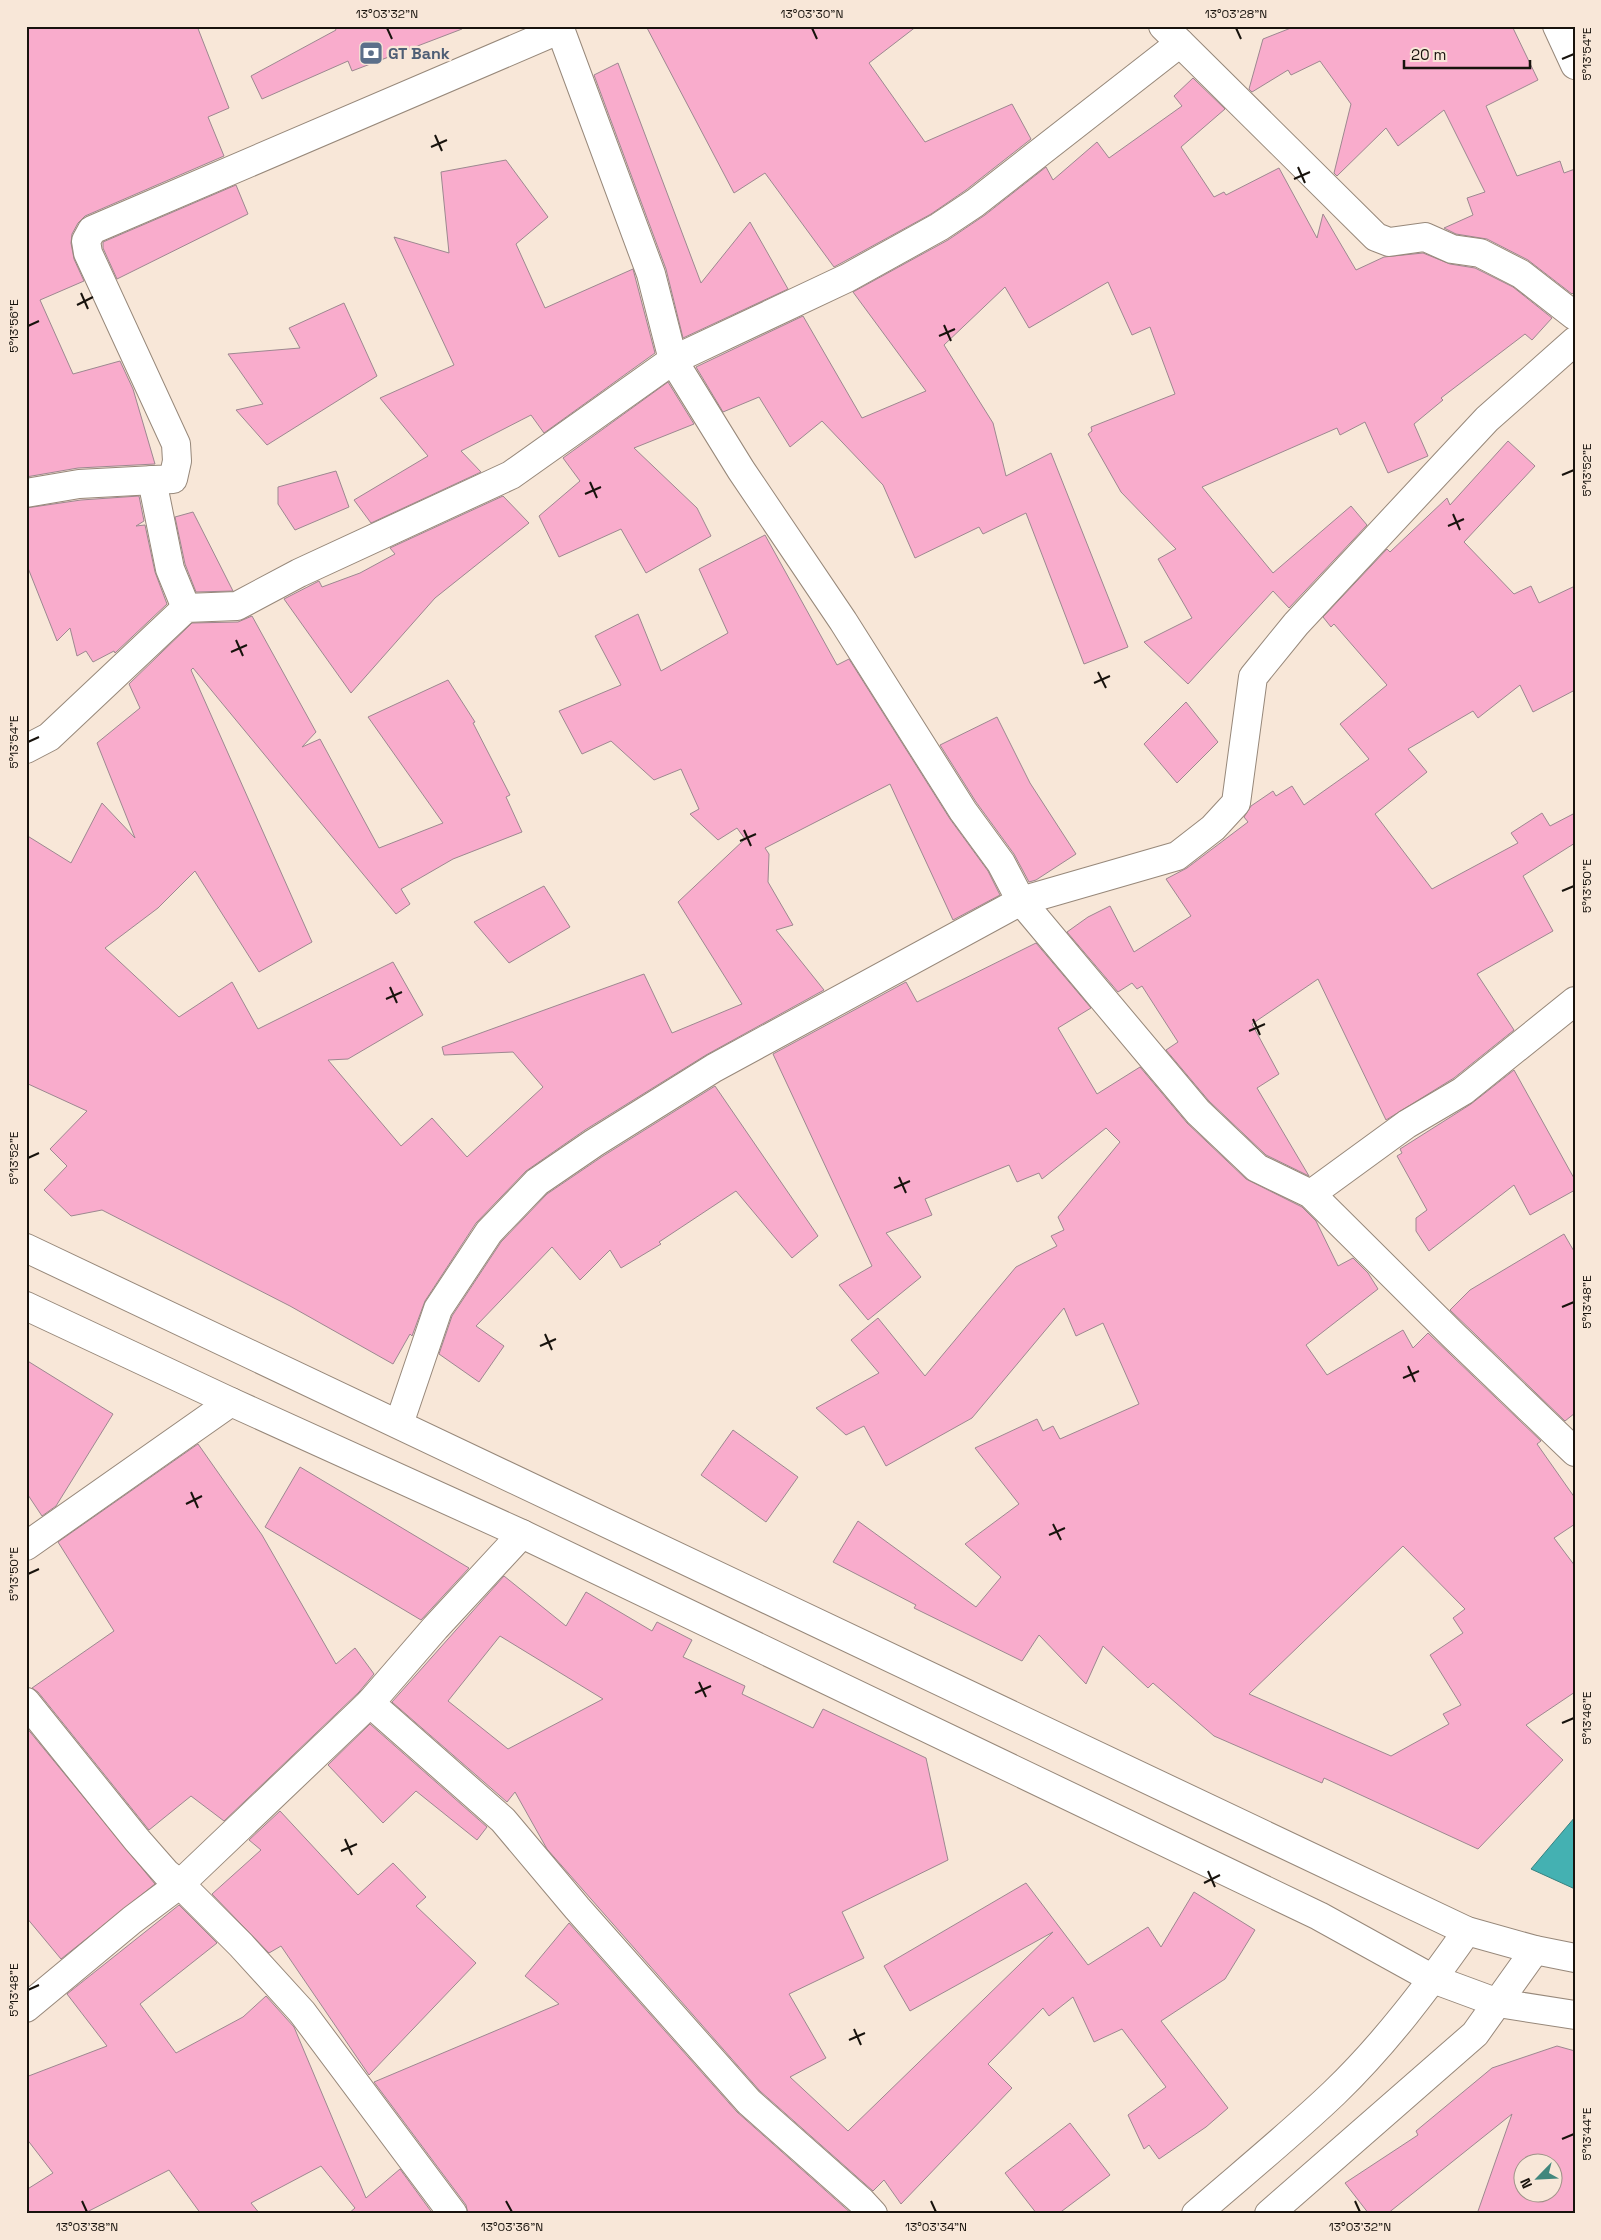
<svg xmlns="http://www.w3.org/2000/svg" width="1601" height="2240" viewBox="0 0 1601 2240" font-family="'Space Grotesk',sans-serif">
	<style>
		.water { fill: #44b1b2; stroke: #378280 }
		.building { fill: #f9accc; stroke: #9d8890; fill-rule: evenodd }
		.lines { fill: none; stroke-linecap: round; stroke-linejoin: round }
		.street-casing { stroke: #97887a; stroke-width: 30 }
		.secondary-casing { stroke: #97887a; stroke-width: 30 }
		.street { stroke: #fff; stroke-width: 28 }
		.secondary { stroke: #fff; stroke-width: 28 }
		.ticks { fill: none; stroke: #18130d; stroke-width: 2 }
		.labels { text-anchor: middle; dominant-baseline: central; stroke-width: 4.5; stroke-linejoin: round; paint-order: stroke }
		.service-label { font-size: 16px; font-weight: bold; fill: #4e5e75; stroke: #f8e7d8; text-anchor: start }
		.neatline { fill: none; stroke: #18130d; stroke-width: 2 }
		.ticks-label { font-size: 12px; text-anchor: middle; fill: #18130d }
	</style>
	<rect width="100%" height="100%" fill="#f8e7d8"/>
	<path class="water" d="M1575,1817V1889L1531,1869Z"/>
	<g class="building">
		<path d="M26,26H197L229,108L208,117L224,156L85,216L78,223L72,234L71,243L74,259L84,281L40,300L73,374L120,361L133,389L155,464L78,468L26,477Z"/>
		<path d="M334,26H461L462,29L352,71L348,61L262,99L251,76L336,30Z"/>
		<path d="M646,26H917L869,63L925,142L1012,104L1031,139L966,190L931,214L834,267L765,173L734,193Z"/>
		<path d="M1296,26H1512L1538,80L1486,106L1517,176L1560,161L1564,173L1575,169V291L1572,294L1528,260L1487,239L1456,234L1444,228L1473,215L1467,198L1485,192L1444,110L1398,146L1386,128L1337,176L1334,173L1351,104L1320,61L1291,75L1288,70L1252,92L1249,89L1263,39Z"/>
		<path d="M618,63L701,283L750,222L788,289L683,338L666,269L594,75Z"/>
		<path d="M1193,78L1225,109L1181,147L1214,197L1224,192L1226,195L1279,168L1317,238L1323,214L1356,270L1384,257L1423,253L1450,264L1475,268L1513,287L1552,318L1532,340L1525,334L1441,398L1443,400L1414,424L1428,456L1388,473L1365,422L1340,435L1337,428L1202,487L1273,573L1351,506L1367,525L1289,608L1273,591L1188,684L1144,642L1192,618L1158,559L1176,549L1121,492L1088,434L1092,431L1091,427L1175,394L1150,327L1132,335L1108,282L1029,328L1005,287L944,345L993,423L1006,476L1051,453L1128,647L1084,664L1026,513L983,534L979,527L915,558L883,485L822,421L790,447L759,397L723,412L696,367L803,316L862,418L926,391L853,292L948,240L985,215L1046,167L1053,180L1097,142L1109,158L1182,106L1174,96Z"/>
		<path d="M506,160L548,217L516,244L545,308L633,269L655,353L544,433L531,415L461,451L481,472L371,523L354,500L428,456L380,398L454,365L394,237L449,253L441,172Z"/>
		<path d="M236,185L248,214L117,279L103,248V242Z"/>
		<path d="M344,303L377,376L267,445L236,410L263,404L228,354L300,348L289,328Z"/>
		<path d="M668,382L694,424L634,448L697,508L711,536L646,573L621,529L559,557L539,516L580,481L563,458Z"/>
		<path d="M1508,441L1535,466L1464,542L1514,594L1531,586L1539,603L1575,586V690L1533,712L1520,685L1478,718L1473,711L1408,749L1427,772L1375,814L1432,889L1518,843L1511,833L1542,813L1550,826L1575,813V843L1523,876L1553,931L1477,974L1514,1030L1454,1078L1386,1120L1318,979L1252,1024L1279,1074L1257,1088L1309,1176L1266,1155L1209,1101L1166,1050L1178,1042L1142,986L1137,989L1132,983L1118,992L1067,932L1088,917L1110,906L1134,952L1191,916L1166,879L1187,868L1248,822L1244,817L1251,806L1273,791L1276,796L1292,786L1304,805L1369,759L1340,724L1387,685L1334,624L1331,627L1323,617L1387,549L1390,552L1447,498L1450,505Z"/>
		<path d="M336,471L349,507L295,530L278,504V487Z"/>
		<path d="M139,496L144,521L136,526L145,525L155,572L167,604L115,653L114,651L93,662L86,651L77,656L70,628L57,641L26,563V508L81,500Z"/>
		<path d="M503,496L529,523L435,598L351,693L284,599L319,581L322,587L360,573L395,554L390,548Z"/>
		<path d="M193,512L233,591L196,592L185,564L175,517Z"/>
		<path d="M765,535L837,665L849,659L950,819L988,871L1000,895L953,920L890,784L765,848L769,854L768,882L793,925L776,930L824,990L706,1055L585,1130L526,1171L476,1223L425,1301L412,1336L410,1334L393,1364L290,1306L102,1210L71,1216L44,1190L67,1166L50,1149L87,1111L26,1083V835L71,863L102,803L135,838L97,743L140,708L129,684L192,623L238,622L252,616L316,732L302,747L320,739L379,848L443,823L368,717L448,680L475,722L473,723L510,795L506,797L522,832L453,859L401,889L410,904L396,914L193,668L191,670L312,942L259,972L195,871L158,908L105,948L179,1017L232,982L258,1029L393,962L423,1015L348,1059L328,1060L401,1146L432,1118L467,1157L543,1087L513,1052L444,1055L442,1047L644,974L672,1033L742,1004L678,902L745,839L737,828L718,840L690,814L699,809L681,769L654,780L611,741L582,754L559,711L621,685L595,636L638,614L661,671L728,633L699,569Z"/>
		<path d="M1186,702L1218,742L1177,783L1144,744Z"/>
		<path d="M997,717L1030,783L1076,854L1036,880L1029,882L1014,854L976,802L940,745Z"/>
		<path d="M544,886L570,927L509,963L474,922Z"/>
		<path d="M1036,943L1091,1008L1058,1028L1097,1094L1140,1067L1187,1123L1246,1179L1302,1207L1316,1221L1338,1266L1353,1258L1368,1273L1378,1289L1306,1345L1327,1375L1403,1330L1413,1348L1428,1333L1541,1441L1537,1444L1575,1498V1524L1554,1538L1575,1566V1692L1526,1725L1563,1760L1478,1849L1324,1778L1322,1783L1214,1736L1153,1683L1148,1688L1103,1646L1086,1684L1039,1635L1022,1661L914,1608L916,1605L833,1562L858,1521L976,1607L1001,1577L965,1544L1019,1504L975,1448L1037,1419L1043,1431L1053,1426L1060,1439L1139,1404L1103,1323L1076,1336L1064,1308L972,1418L886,1466L864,1426L846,1435L816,1408L879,1373L851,1340L878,1318L925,1376L1016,1267L1057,1246L1051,1236L1064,1230L1058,1217L1120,1142L1106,1128L1042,1179L1039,1173L1017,1182L1009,1165L925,1199L932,1215L886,1233L921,1277L868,1320L839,1285L872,1266L773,1054L906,982L917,1002ZM1403,1546L1465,1609L1453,1618L1463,1633L1430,1655L1461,1705L1443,1714L1449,1724L1391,1756L1249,1694Z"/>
		<path d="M1514,1070L1575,1180V1190L1530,1215L1514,1185L1429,1251L1416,1231V1218L1427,1210L1397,1156L1402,1153L1400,1149L1471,1104Z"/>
		<path d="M715,1086L818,1236L792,1258L736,1191L659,1242L661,1244L621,1268L610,1250L580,1280L552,1247L476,1326L504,1346L479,1382L439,1354L452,1316L501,1242L547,1194L603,1156Z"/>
		<path d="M1564,1234L1575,1253V1413L1565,1421L1450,1310L1470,1290Z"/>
		<path d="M26,1360L113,1414L56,1506L42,1516L26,1492Z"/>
		<path d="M733,1430L798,1477L766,1522L701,1475Z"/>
		<path d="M198,1444L262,1535L336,1664L355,1648L374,1674L359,1692L224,1821L191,1796L149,1830L38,1692L32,1688L114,1631L58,1542Z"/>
		<path d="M300,1467L469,1568L421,1620L265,1527Z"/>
		<path d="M504,1576L566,1626L586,1592L652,1631L657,1622L692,1640L683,1657L745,1686L742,1694L813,1728L823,1709L926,1758L948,1860L842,1912L864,1958L789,1994L826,2058L790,2077L848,2131L1053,1932L910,2011L884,1966L1026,1883L1088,1965L1148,1927L1161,1947L1194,1892L1255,1930L1225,1979L1161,2021L1228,2108L1206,2127L1159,2159L1149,2145L1144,2149L1128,2115L1166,2087L1122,2029L1094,2042L1073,1997L1049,2016L1043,2008L988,2064L1012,2088L901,2204L884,2180L873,2191L760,2091L547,1849L515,1792L507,1802L392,1702ZM500,1636L603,1699L508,1749L448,1701Z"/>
		<path d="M370,1724L487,1827L477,1840L416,1791L383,1823L328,1765Z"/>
		<path d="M26,1727L155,1884L61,1959L26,1917Z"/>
		<path d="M280,1811L358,1895L393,1863L426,1897L416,1906L476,1963L369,2075L281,1946L269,1953L212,1894L261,1850L249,1840Z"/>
		<path d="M179,1905L217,1943L140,2004L176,2053L243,2017L266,1996L294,2027L366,2198L400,2169L433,2214H348L355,2208L321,2166L251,2203L260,2214H201L169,2170L83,2214H26V2190L53,2173L26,2138V2077L107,2046L67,1994Z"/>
		<path d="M569,1923L737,2112L852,2214H468L466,2205L374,2082L559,2004L525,1976Z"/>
		<path d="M1557,2046L1575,2051V2214H1477L1512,2114L1387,2214H1369L1345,2183L1418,2135L1416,2131L1492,2068ZM1524,2162H1554V2192H1524Z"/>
		<path d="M1070,2123L1110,2175L1058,2214H1037L1005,2173Z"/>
	</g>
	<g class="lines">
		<g class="street-casing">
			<g id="street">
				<path d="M559,26L651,274L673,360L741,470L843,621L963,811L1001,863L1021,901L1198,1112L1257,1168L1311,1194L1453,1335L1575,1452"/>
				<path d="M1163,26L1376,237L1389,242L1425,237L1452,249L1480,253L1521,274L1575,316"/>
				<path d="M1557,26L1575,65"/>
				<path d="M152,480L170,569L186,608"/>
				<path d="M26,493L79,484L173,479L177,461L176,444L88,253L86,241L92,230L561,29"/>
				<path d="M26,749L49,737L186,608L237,606L299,573L511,475L673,360L847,278L939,227L975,203L1180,43"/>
				<path d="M1311,1194L1407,1124L1463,1091L1575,1001"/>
				<path d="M399,1424L438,1309L489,1232L537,1182L594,1143L714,1068L1021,901L1177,856L1213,828L1236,803L1253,677L1296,624L1487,419L1575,341"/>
				<path d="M26,1546L231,1402"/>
				<path d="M26,1702L137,1840L166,1873L180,1884L241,1945L302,2012L453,2214"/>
				<path d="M370,1703L503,1820L577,1908L749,2102L861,2201L873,2214"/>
				<path d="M26,2008L132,1920L180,1884L370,1703L435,1628L522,1534"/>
			</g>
		</g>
		<g class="secondary-casing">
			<g id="secondary">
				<path d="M26,1248L1467,1931L1535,1950L1575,1958"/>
				<path d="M26,1306L231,1402L522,1534L1319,1916L1433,1979L1498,2003L1575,2015"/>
				<path d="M1196,2214C1242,2174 1290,2135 1334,2093C1384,2045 1427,1988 1467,1931"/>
				<path d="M1269,2214L1475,2034L1535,1950"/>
			</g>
		</g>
		<use href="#street" class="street"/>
		<use href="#secondary" class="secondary"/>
	</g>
	<path class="ticks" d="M387,28L392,39M812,28L817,39M1236,28L1241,39M1562,59L1574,54M435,135L442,151M431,147L447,140M1298,167L1305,183M1294,179L1310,172M81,293L88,309M77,305L93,297M944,325L951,341M28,326L39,321M939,336L955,329M1562,475L1574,470M590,482L597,498M585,494L601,487M1453,514L1460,530M1448,526L1464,519M236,640L243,656M231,652L247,645M1098,672L1106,688M1094,683L1110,676M28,742L39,737M744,830L751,846M740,841L756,834M1562,891L1574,886M390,987L397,1003M386,999L402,992M1253,1019L1260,1035M1249,1031L1265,1024M28,1158L39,1153M899,1177L906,1193M894,1188L910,1181M1562,1307L1574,1302M545,1334L552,1350M540,1346L556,1339M1408,1366L1415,1382M1403,1378L1419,1371M191,1492L198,1508M186,1504L202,1496M1053,1524L1061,1540M1049,1535L1065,1528M28,1574L39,1569M699,1682L706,1697M695,1693L711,1686M1562,1723L1574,1718M345,1839L352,1855M341,1851L357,1844M1208,1871L1215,1887M1204,1883L1220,1875M28,1990L39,1985M854,2029L861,2045M849,2040L865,2033M1562,2139L1574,2134M82,2201L87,2212M506,2201L512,2212M931,2201L936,2212M1355,2201L1360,2212"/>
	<defs>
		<g id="bank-square" transform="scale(1.25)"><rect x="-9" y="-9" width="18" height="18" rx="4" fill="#5c6f8a" stroke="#f8e7d8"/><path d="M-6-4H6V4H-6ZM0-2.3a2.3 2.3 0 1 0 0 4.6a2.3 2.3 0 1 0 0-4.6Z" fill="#fff"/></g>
	</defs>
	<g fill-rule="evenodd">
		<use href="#bank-square" x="371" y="53"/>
	</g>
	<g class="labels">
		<g class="service-label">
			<text x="388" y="53">GT Bank</text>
		</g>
	</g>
	<rect width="1601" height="2240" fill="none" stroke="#f8e7d8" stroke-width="55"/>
	<g transform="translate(1538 2178) rotate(246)"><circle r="24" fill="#f8e7d8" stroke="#9e9287"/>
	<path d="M0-4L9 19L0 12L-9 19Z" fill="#42877d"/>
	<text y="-8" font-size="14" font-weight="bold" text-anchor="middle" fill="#18130d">N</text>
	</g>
	<path d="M1404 60v8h126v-8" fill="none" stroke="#18130d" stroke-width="2.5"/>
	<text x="1411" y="60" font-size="15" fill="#18130d" stroke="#f8e7d8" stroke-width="4" paint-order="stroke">20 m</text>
	<rect x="28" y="28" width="1546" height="2184" class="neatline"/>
	<g class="ticks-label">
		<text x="387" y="18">13°03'32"N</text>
		<text x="812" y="18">13°03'30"N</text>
		<text x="1236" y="18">13°03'28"N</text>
		<text transform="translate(1587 54) rotate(-90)" y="4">5°13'54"E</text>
		<text transform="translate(14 326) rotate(-90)" y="4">5°13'56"E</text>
		<text transform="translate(1587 470) rotate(-90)" y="4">5°13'52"E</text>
		<text transform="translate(14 742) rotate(-90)" y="4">5°13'54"E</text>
		<text transform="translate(1587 886) rotate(-90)" y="4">5°13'50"E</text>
		<text transform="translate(14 1158) rotate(-90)" y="4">5°13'52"E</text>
		<text transform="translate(1587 1302) rotate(-90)" y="4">5°13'48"E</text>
		<text transform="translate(14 1574) rotate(-90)" y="4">5°13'50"E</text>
		<text transform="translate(1587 1718) rotate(-90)" y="4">5°13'46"E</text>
		<text transform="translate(14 1990) rotate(-90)" y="4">5°13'48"E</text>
		<text transform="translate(1587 2134) rotate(-90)" y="4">5°13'44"E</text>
		<text x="87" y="2231">13°03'38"N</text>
		<text x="512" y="2231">13°03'36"N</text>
		<text x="936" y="2231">13°03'34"N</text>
		<text x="1360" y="2231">13°03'32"N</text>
	</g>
</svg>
